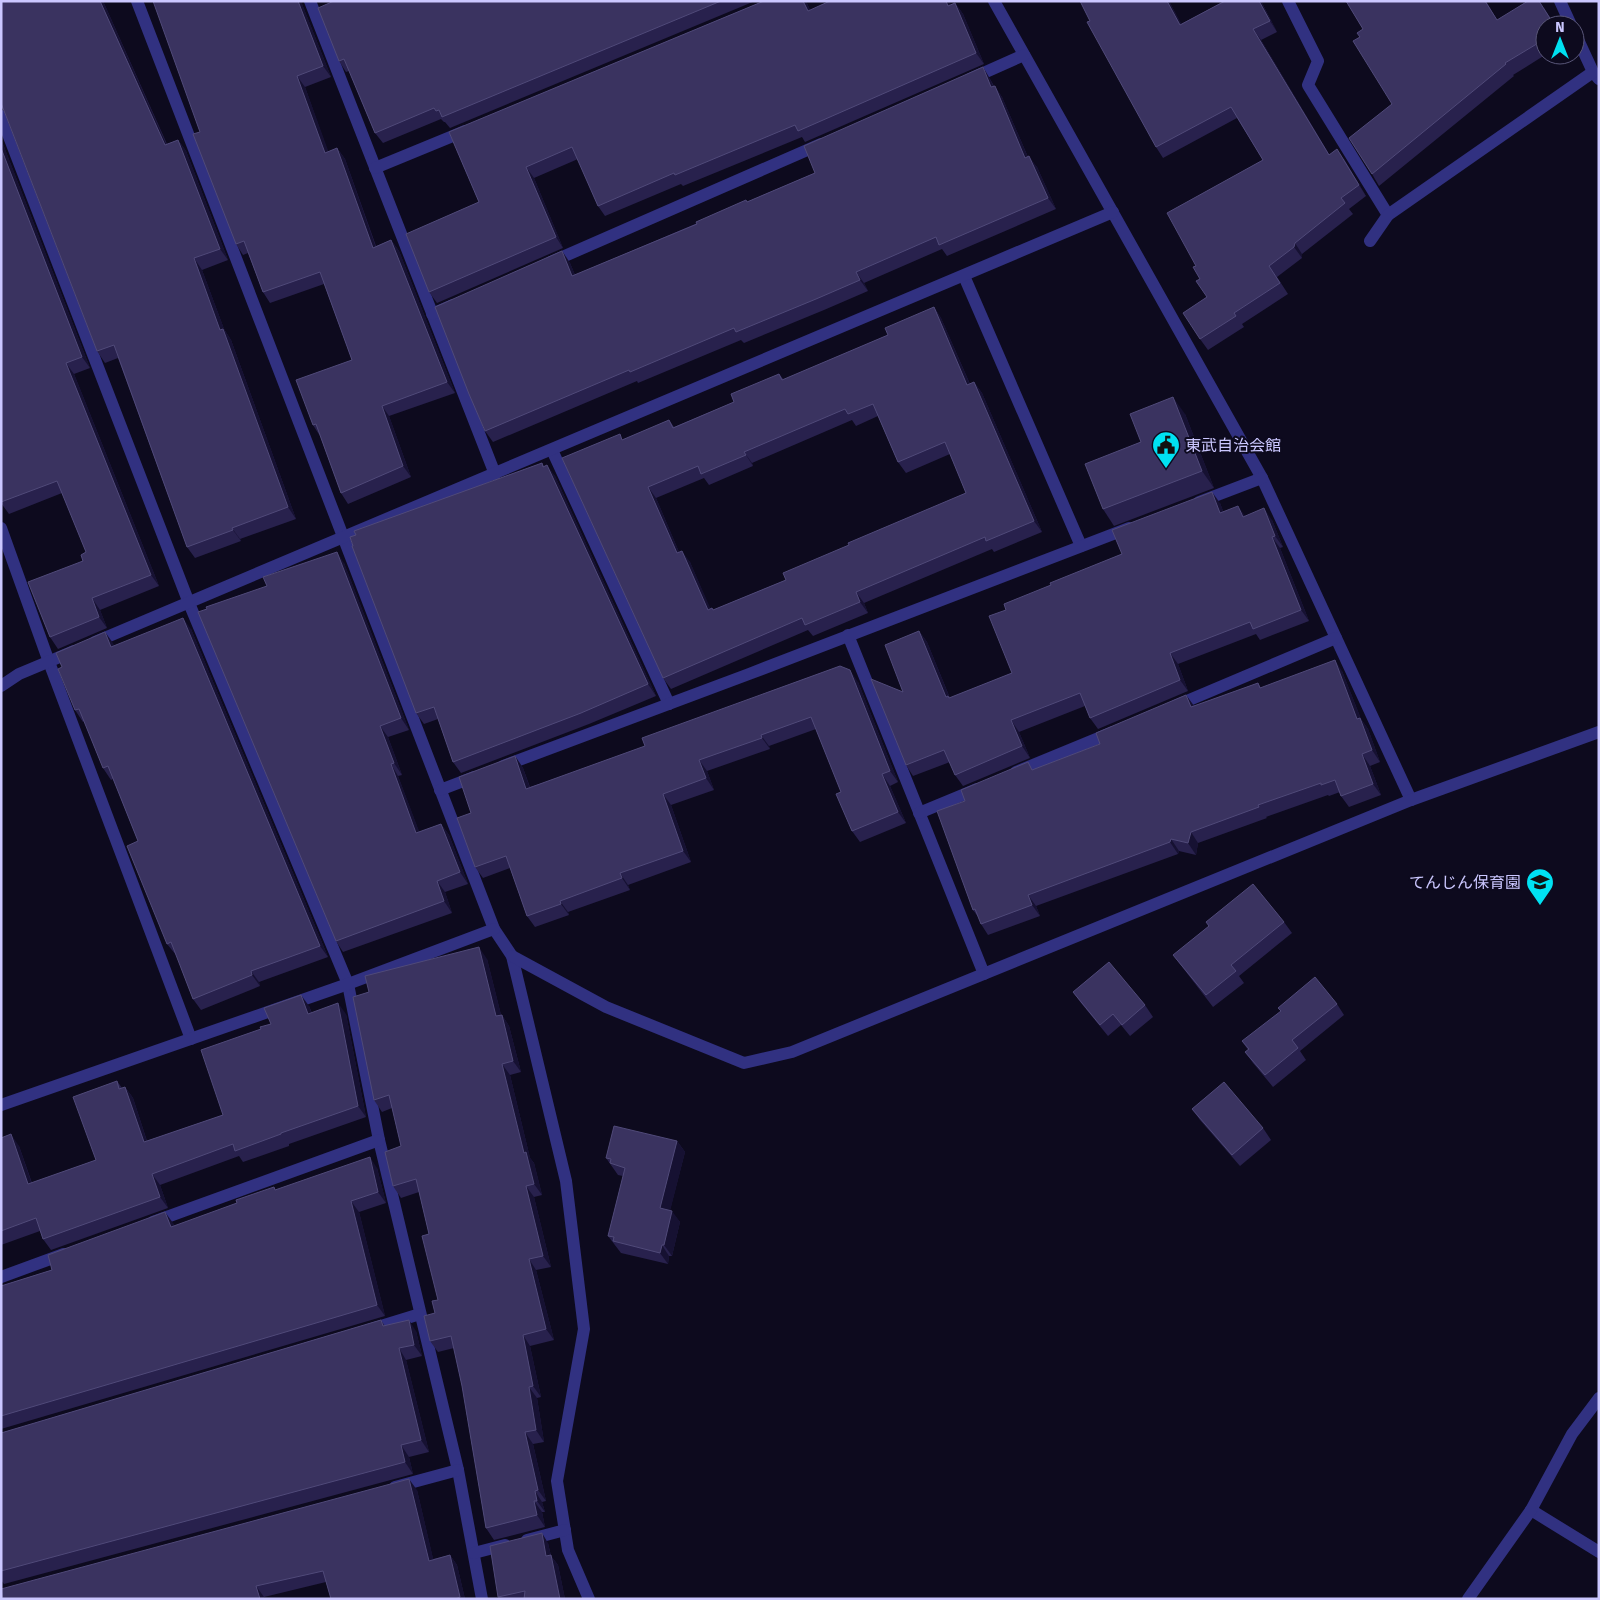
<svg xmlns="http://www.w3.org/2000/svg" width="1600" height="1600" viewBox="0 0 1600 1600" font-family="'Fira Sans','Noto Sans JP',sans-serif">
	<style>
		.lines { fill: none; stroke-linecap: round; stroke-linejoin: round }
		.street { stroke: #313181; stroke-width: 12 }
		.wall { fill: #28214d; fill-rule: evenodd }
		.shaded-wall { fill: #161132 }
		.building { fill: #3a3360; stroke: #504a79; fill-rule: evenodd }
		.labels { text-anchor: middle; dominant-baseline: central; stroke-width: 4; stroke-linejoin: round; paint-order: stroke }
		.poi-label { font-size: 16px; fill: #cbc7ff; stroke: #0d0a1e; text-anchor: start }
	</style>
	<rect width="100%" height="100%" fill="#0d0a1e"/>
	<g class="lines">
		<g class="street">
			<path d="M137,1L494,929L512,956L566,1181L584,1329L557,1481L568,1550L589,1599"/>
			<path d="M310,1L495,474"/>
			<path d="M994,1L1262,478L1411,800"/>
			<path d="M1288,1L1318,61L1308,85L1388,215"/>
			<path d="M1560,1L1571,25"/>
			<path d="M1575,33L1593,72L1599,79"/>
			<path d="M970,79L1024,55"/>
			<path d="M1,116L189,603L348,984L379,1140L458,1470L482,1599"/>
			<path d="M375,168L465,131"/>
			<path d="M1370,241L1388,215L1593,72"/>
			<path d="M551,262L821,144"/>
			<path d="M964,276L1081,546"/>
			<path d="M432,314L453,305"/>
			<path d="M552,450L669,704"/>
			<path d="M1199,502L1262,478"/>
			<path d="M1,528L49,662L191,1039"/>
			<path d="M848,635L984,974"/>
			<path d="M95,642L1113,212"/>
			<path d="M1,686L19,674L74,651"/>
			<path d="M1175,706L1336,638"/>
			<path d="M503,766L749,674L1129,528"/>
			<path d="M1016,772L1113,732"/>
			<path d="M440,790L474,777"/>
			<path d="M919,813L977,789"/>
			<path d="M512,956L606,1007L744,1063L792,1052L1411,800L1599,732"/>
			<path d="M1,1105L348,984L494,929"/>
			<path d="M153,1222L379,1140"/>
			<path d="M1,1277L64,1254"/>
			<path d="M368,1330L420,1314"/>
			<path d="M395,1487L458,1470"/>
			<path d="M1531,1510L1599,1552"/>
			<path d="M527,1540L565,1530"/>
			<path d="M474,1553L505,1545"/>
			<path d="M1468,1599L1531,1510L1572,1434L1599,1398"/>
		</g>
	</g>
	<g class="wall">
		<path d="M1,1H103L167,144L178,140L186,151L228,260L202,270L224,329L231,340L296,519L240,539L241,541L195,558L187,547L118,358L105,363L97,351L3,109L1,108Z"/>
		<path d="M334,1H755L450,128L445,122H444L441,119L383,143L375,133L349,71L346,72L339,61Z"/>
		<path d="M764,1H806L810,10L951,5L955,3L963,14L984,64L805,142L802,137L683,186L681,184L605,216L598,206L578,159L534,178L563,248L437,303L429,292L479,202L449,132Z"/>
		<path d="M1080,1H1169L1181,24L1225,1H1261L1277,32L1261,40L1329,154L1344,159L1366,196L1349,209L1353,214L1302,254V258L1277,277L1288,294L1242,324L1244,327L1208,350L1200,339L1207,297L1196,266L1263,160L1237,118L1163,158L1156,147Z"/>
		<path d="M1346,1H1486L1497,20L1544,8L1555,25H1545V55L1513,75L1514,76L1379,186L1372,174L1392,104L1363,29Z"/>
		<path d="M302,4L331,77L305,87L328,152L337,148L345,159L376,246L391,240L399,251L455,393L389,416L411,477L348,504L341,493L320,436L313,425L352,360L324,284L270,303L263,292L248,253L243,255L236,244L200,132Z"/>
		<path d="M983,67L990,79L994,86L1002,97L1028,157L1037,167L1056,209L947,256L942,249L864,283L868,291L824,310L744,343L741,340L638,383L637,381L493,442L485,431L562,251L570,263L575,275L815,173Z"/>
		<path d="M1,139L90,368L74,374L159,586L100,610L107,628L58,649L50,637L86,552L62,493L9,514L1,503Z"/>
		<path d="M934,307L941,318L970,384L974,382L982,393L1042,532L994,552L992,549L864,603L868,613L813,636L808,630L671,689L663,678L624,440L669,420L674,427L734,402L779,374L784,380L888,335ZM878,416L898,462L906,473L950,454L966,493L849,545L786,580L713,610L710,609L690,562L679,552L656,498L704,478L709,485L753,466L752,463L852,420L856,426Z"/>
		<path d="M1185,414L1214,488L1114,526L1103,509L1141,442Z"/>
		<path d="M542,463L544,466L555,476L656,696L589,724L461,773L453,762L438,719L424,724L416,713Z"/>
		<path d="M1220,503L1223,511L1245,516L1272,520L1283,547L1280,548L1309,621L1260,640L1256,634L1178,664L1188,691L1098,729L1090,718L1085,706L1019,732L1030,758L963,786L955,775L950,762L913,776L906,765L903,692L919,631L927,642L950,698L1012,673L1006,610L1051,585L1122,554Z"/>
		<path d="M344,563L409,730L388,737L402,775L398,776L419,832L441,824L449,835L468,884L445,892L452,913L343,952L336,941Z"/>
		<path d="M191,629L328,957L259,982L260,986L201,1010L193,999L176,955L167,944L138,841L113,779L111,780L103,768L84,721L83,722L75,710L62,667L105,632L114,646Z"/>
		<path d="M1342,671L1361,719L1368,729L1380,762L1370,766L1381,795L1349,807L1341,796L1340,792L1329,796L1328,795L1266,817L1267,818L1198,843L1196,855L1179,851L1178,854L1036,906L1040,916L988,935L981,924L979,918L973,910L965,801L1034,770L1100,744L1186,695L1194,706L1258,683L1261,688Z"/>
		<path d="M858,682L898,782L890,786L906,823L860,842L852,831L841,792L816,729L769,746L770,749L707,771L714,790L671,805L691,862L628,885L630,890L568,912L569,915L535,927L527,916L510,868L483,878L475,867L471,813L515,756L523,768L530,787Z"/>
		<path d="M1284,922L1292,933L1239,976L1244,983L1213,1007L1173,955Z"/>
		<path d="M487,959L501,1015H502L509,1026L521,1072L510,1075L530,1158L534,1163L542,1195L534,1197L551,1267L536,1270L554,1340L530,1346L541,1397L537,1398L544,1442L533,1444L546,1501L542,1502L545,1512H542L545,1527L494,1540L486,1528L462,1386L454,1348L438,1352L430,1341L438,1300L429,1234L419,1192L401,1198L393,1186L401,1146L392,1108L382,1112L374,1100L369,992Z"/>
		<path d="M1073,992L1145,1005L1153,1017L1130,1036L1121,1025L1108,1036L1081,1003Z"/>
		<path d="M1337,1004L1344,1015L1300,1051L1306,1060L1273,1087L1253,1063L1245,1052L1248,1050L1242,1041Z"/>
		<path d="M309,1006L312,1013L346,1014L366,1117L289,1144V1146L243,1162L239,1156L160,1185L168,1208L51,1250L43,1239L40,1231L1,1245V1138L19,1146L32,1183L96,1160L117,1081L122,1088L125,1087L133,1098L147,1141L223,1115L261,1029Z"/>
		<path d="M1192,1109L1263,1128L1271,1140L1240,1166L1200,1120Z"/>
		<path d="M677,1141L685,1152L670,1210L680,1222L672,1256H669L668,1264L621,1253L608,1236L623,1176L618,1175L606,1158Z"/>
		<path d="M377,1168L386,1203L359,1212L385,1316L1,1429V1286L52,1270L173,1223L174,1226L276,1190Z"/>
		<path d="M381,1320L385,1326L416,1331L422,1356L406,1360L429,1452L409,1457L413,1474L4,1584L1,1580V1433Z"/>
		<path d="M417,1490L433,1559L450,1555L457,1565L465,1599H331L326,1582L264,1597V1599H3Z"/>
		<path d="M548,1543L551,1556L558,1565L565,1599H500L498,1597Z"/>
	</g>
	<g class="shaded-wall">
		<path d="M100,1H103L172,157L165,145Z"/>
		<path d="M298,1H302V4L331,77L323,66Z"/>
		<path d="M803,1H806L815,22L808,11Z"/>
		<path d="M946,1H949L956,17L948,6Z"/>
		<path d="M1167,1H1169L1188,36L1180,25Z"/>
		<path d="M1259,1H1261L1277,32L1270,21Z"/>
		<path d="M955,3L963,14L984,64L976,53Z"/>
		<path d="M1253,29L1261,40L1336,166L1329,155Z"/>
		<path d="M983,67L990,79L999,99L991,87Z"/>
		<path d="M297,76L305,87L333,164L325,153Z"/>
		<path d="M995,86L1002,97L1033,169L1025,158Z"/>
		<path d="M1,139L90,368L82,357L1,148Z"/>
		<path d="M178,140L186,151L228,260L220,249Z"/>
		<path d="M337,148L345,159L380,259L373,248Z"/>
		<path d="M1337,149L1344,159L1366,196L1359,185Z"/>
		<path d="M1029,156L1037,167L1056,209L1048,198Z"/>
		<path d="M526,167L534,178L563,248L556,237Z"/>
		<path d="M391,240L399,251L455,393L447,382Z"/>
		<path d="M1295,243L1302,254V258L1294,247Z"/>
		<path d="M562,251L570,263L580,287L572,276Z"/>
		<path d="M194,258L202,270L224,329L231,340L296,519L288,507L220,330Z"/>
		<path d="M856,272L864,283L868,291L860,280Z"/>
		<path d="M934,307L941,318L975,396L967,385Z"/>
		<path d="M66,363L74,374L159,586L151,575Z"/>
		<path d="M974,382L982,393L1042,532L1034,521Z"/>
		<path d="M1173,397L1185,414L1214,488L1202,471Z"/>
		<path d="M382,406L389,416L411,477L403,466Z"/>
		<path d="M744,452L752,463L753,466L746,455Z"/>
		<path d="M547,465L555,476L656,696L648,684Z"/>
		<path d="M648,487L656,498L684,564L677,553Z"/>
		<path d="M1212,492L1220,503L1228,524L1220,513Z"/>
		<path d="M1238,506L1246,517H1243Z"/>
		<path d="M1264,508L1272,520L1283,547L1275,536Z"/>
		<path d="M232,528L240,539L241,541L233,530Z"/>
		<path d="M1272,537L1280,548L1309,621L1301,610Z"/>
		<path d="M682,551L690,562L716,621L708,610Z"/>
		<path d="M337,552L344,563L409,730L401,718Z"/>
		<path d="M856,592L864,603L868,613L860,602Z"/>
		<path d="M92,598L100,610L107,628L99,617Z"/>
		<path d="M183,618L191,629L328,957L320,946Z"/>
		<path d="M919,631L927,642L949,696L956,707L946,697Z"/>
		<path d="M105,632L113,643L119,658L111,647Z"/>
		<path d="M1170,653L1178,664L1188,691L1180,680Z"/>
		<path d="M1335,660L1342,671L1361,719L1368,729L1380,762L1372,750L1357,719Z"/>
		<path d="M850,670L858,682L898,782L890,771Z"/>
		<path d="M1186,695L1194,706L1191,707Z"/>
		<path d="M1011,720L1019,732L1030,758L1022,746Z"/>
		<path d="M380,726L388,737L402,775L394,763Z"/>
		<path d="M761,735L769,746L770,749L762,738Z"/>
		<path d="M1362,754L1370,766L1381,795L1373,784Z"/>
		<path d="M515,756L523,768L534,800L526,789Z"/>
		<path d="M699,760L707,771L714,790L706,778Z"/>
		<path d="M391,764L398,776L424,844L416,833Z"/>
		<path d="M882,774L890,786L906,823L898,812Z"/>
		<path d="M663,794L671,805L691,862L683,851Z"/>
		<path d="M441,824L449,835L468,884L460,872Z"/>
		<path d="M1191,832L1198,843L1196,855L1188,843Z"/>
		<path d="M1171,839L1179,851L1178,854L1170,842Z"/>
		<path d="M620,873L628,885L630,890L622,878Z"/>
		<path d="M437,881L445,892L452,913L444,901Z"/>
		<path d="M1028,895L1036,906L1040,916L1032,905Z"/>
		<path d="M560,901L568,912L569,915L561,904Z"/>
		<path d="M479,947L487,959L504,1027L496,1016Z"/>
		<path d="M251,971L259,982L260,986L252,975Z"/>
		<path d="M301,995L309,1006L316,1025L308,1014Z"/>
		<path d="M338,1003L346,1014L366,1117L358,1106Z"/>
		<path d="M502,1015L509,1026L521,1072L513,1061Z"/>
		<path d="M502,1064L510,1075L530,1158L534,1163L542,1195L534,1184L524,1153Z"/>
		<path d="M125,1087L133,1098L151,1154L144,1142Z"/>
		<path d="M11,1134L19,1146L36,1196L28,1184Z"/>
		<path d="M677,1141L685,1152L668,1219L660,1208Z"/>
		<path d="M370,1157L377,1168L386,1203L378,1192Z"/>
		<path d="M152,1174L160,1185L168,1208L160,1197Z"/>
		<path d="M526,1186L534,1197L551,1267L543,1256Z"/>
		<path d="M351,1201L359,1212L385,1316L377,1305Z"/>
		<path d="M672,1211L680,1222L672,1256L664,1245Z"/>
		<path d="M165,1212L173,1223L179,1238L171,1227Z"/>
		<path d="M662,1245L669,1256L668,1264L660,1253Z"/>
		<path d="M529,1259L536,1270L554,1340L546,1329Z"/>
		<path d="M409,1320L416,1331L422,1356L414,1345Z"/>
		<path d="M523,1335L530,1346L541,1397L533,1386Z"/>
		<path d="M399,1348L406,1360L429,1452L421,1440Z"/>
		<path d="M529,1387L537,1398L544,1442L536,1430Z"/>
		<path d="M525,1432L533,1444L546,1501L538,1490Z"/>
		<path d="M401,1445L409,1457L413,1474L405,1462Z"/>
		<path d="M409,1479L417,1490L436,1571L429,1561Z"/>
		<path d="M535,1491L542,1502L545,1512L537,1501Z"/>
		<path d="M534,1501L542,1512L545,1527L537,1515Z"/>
		<path d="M542,1533L548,1543L551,1556L558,1565L565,1599H560L546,1556Z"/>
		<path d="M450,1555L457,1565L465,1599H461L460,1597Z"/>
		<path d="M256,1586L264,1597V1599H260Z"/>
	</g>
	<g class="building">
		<path d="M1,1H100L165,145L178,140L220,249L194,258L220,330L223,329L288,507L232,528L233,530L187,547L114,345L97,351L1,103Z"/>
		<path d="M153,1H298L323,66L297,76L325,153L337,148L373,248L391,240L447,382L382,406L403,466L341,493L316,424L313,425L296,380L352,360L320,272L263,292L244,241L236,244L193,134L200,132Z"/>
		<path d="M334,1H721L442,117L439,110L436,111L434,108L375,133L344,59L339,61L318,8Z"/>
		<path d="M764,1H803L808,11L830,1H946L948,6L955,3L976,53L798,131L795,125L675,175L674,173L598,206L572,147L526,167L556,237L429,292L406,234L479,202L449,132Z"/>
		<path d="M1080,1H1167L1180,25L1225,1H1259L1270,21L1253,29L1329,155L1337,149L1359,185L1341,198L1345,203L1295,243L1294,247L1269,266L1280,283L1234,313L1236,316L1200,339L1183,313L1207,297L1196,281L1200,279L1193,267L1196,266L1167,213L1263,160L1231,107L1156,147L1087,22L1090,21Z"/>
		<path d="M1346,1H1485L1497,20L1528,1H1539L1551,20L1543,26L1545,30V39L1505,63L1506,64L1372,174L1349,138L1392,104L1353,41L1360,37L1357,33L1363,29Z"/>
		<path d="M983,67L991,87L995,86L1025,158L1029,156L1048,198L939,245L936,237L856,272L860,280L816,299L736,332L734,328L630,372L629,370L485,431L469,394L435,307L562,251L572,276L697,224L696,222L746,200L747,202L815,173L804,146Z"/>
		<path d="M1,148L82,357L66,363L151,575L92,598L99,617L50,637L28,582L83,561L81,555L86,552L57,481L1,502Z"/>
		<path d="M934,307L967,385L974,382L1034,521L986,541L985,537L856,592L860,602L805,625L802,618L663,678L562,458L620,434L622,440L669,420L673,428L734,402L731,394L779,374L782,380L888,335L885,328ZM873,404L898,462L945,442L966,493L848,543L849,545L783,573L786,580L713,610L712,608L708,610L682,551L677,553L648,487L698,466L701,474L746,455L744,452L845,409L848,414Z"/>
		<path d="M1173,397L1202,471L1103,509L1085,464L1141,442L1130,414Z"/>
		<path d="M542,463L543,467L547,465L648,684L581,713L453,762L434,707L416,713L352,546H353L350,537L356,535L354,531Z"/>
		<path d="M1212,492L1220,513L1238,506L1243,517L1264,508L1275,536L1272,537L1301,610L1253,629L1250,622L1170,653L1180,680L1090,718L1080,693L1011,720L1022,746L955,775L944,750L906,765L871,679L903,692L885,645L919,631L946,697L948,696L949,698L1012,673L989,616L1006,610L1004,604L1051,585L1050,583L1122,554L1112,530Z"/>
		<path d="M337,552L401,718L380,726L394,763L391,764L416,833L441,824L460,872L437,881L444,901L336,941L198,612L207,609L206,607L267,586L263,577Z"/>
		<path d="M183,618L320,946L251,971L252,975L193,999L171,942L167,944L127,846L138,841L108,766L103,768L79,709L75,710L58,669L62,667L56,653L105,632L111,647Z"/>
		<path d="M1335,660L1357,719L1360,718L1372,750L1362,754L1373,784L1341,796L1335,780L1321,785V783L1258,805L1259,807L1191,832L1188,843L1171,839L1170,842L1028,895L1032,905L981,924L975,909L973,910L937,811L965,801L961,790L1028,762L1032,770L1100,744L1096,733L1186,695L1191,707L1258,683L1260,688Z"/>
		<path d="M840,666L850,670L890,771L882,774L898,812L852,831L836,794L841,792L811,717L761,735L762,738L699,760L706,778L663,794L683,851L620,873L622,878L560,901L561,904L527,916L506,856L475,867L457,818L471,813L459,777L515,756L526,789L645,746L642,738Z"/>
		<path d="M1253,884L1284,922L1231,965L1236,971L1206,995L1173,955L1209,926L1206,922Z"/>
		<path d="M479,947L496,1016L502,1015L513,1061L502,1064L524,1153L526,1152L534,1184L526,1186L543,1256L529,1259L546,1329L523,1335L533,1386L529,1387L536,1430L525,1432L538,1490L535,1491L537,1501H534L537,1515L486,1528L462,1386L451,1336L430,1341L424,1316L435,1313L432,1301L438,1300L422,1236L429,1234L416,1179L393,1186L385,1152L401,1146L389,1095L374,1100L353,997L369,992L365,976Z"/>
		<path d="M1109,962L1145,1005L1122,1025L1113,1014L1100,1025L1073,992Z"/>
		<path d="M1315,977L1337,1004L1292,1040L1298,1048L1265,1075L1245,1052L1249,1049L1242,1041L1281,1011L1278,1008Z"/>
		<path d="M301,995L308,1014L338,1003L358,1106L281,1133V1134L235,1151L233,1144L152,1174L160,1197L43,1239L36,1218L1,1231V1138L11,1134L28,1184L96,1160L73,1097L117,1081L119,1089L125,1087L144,1142L223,1115L201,1050L261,1029L260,1027L271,1024L264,1008Z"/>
		<path d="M1224,1082L1263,1128L1232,1155L1192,1109Z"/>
		<path d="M614,1126L677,1141L660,1208L672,1211L664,1245H662L660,1253L613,1241L614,1237L608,1236L625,1168L610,1163L611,1159L606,1158Z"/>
		<path d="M370,1157L378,1192L351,1201L377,1305L1,1416V1286L52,1270L48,1255L165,1212L171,1227L237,1203L236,1200L274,1187L275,1190Z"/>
		<path d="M381,1320L383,1326L409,1320L414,1345L399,1348L421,1440L401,1445L405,1462L1,1571V1433Z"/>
		<path d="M409,1479L429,1561L450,1555L460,1597L455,1599H331L323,1571L256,1586L260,1599H3L1,1589Z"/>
		<path d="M542,1533L546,1556L551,1555L560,1599H524L525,1591L498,1597L490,1546Z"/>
	</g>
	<defs>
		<g id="civic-pin" transform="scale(1.4375)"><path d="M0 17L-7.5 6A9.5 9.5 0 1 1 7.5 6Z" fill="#00e1f2" stroke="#0d0a1e"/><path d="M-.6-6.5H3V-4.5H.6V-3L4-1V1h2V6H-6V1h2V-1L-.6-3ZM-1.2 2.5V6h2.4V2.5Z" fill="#111"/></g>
		<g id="school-pin" transform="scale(1.4375)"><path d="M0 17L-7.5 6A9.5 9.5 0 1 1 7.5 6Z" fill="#00e1f2" stroke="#0d0a1e"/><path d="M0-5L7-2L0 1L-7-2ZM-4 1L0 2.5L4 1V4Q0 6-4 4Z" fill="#111"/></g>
	</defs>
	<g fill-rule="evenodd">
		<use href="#civic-pin" x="1166" y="445"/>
		<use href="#school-pin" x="1540" y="882"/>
	</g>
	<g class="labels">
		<g class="poi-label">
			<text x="1185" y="445">東武自治会館</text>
			<text x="1521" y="882" text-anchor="end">てんじん保育園</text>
		</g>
	</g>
	<rect width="1600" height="1600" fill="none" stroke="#cbc7ff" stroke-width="5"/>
	<g transform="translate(1560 40)"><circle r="24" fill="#0d0a1e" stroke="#595678"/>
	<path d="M0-4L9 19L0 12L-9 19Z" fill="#00e1f2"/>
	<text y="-8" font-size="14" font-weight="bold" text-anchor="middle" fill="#cbc7ff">N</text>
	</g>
</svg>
